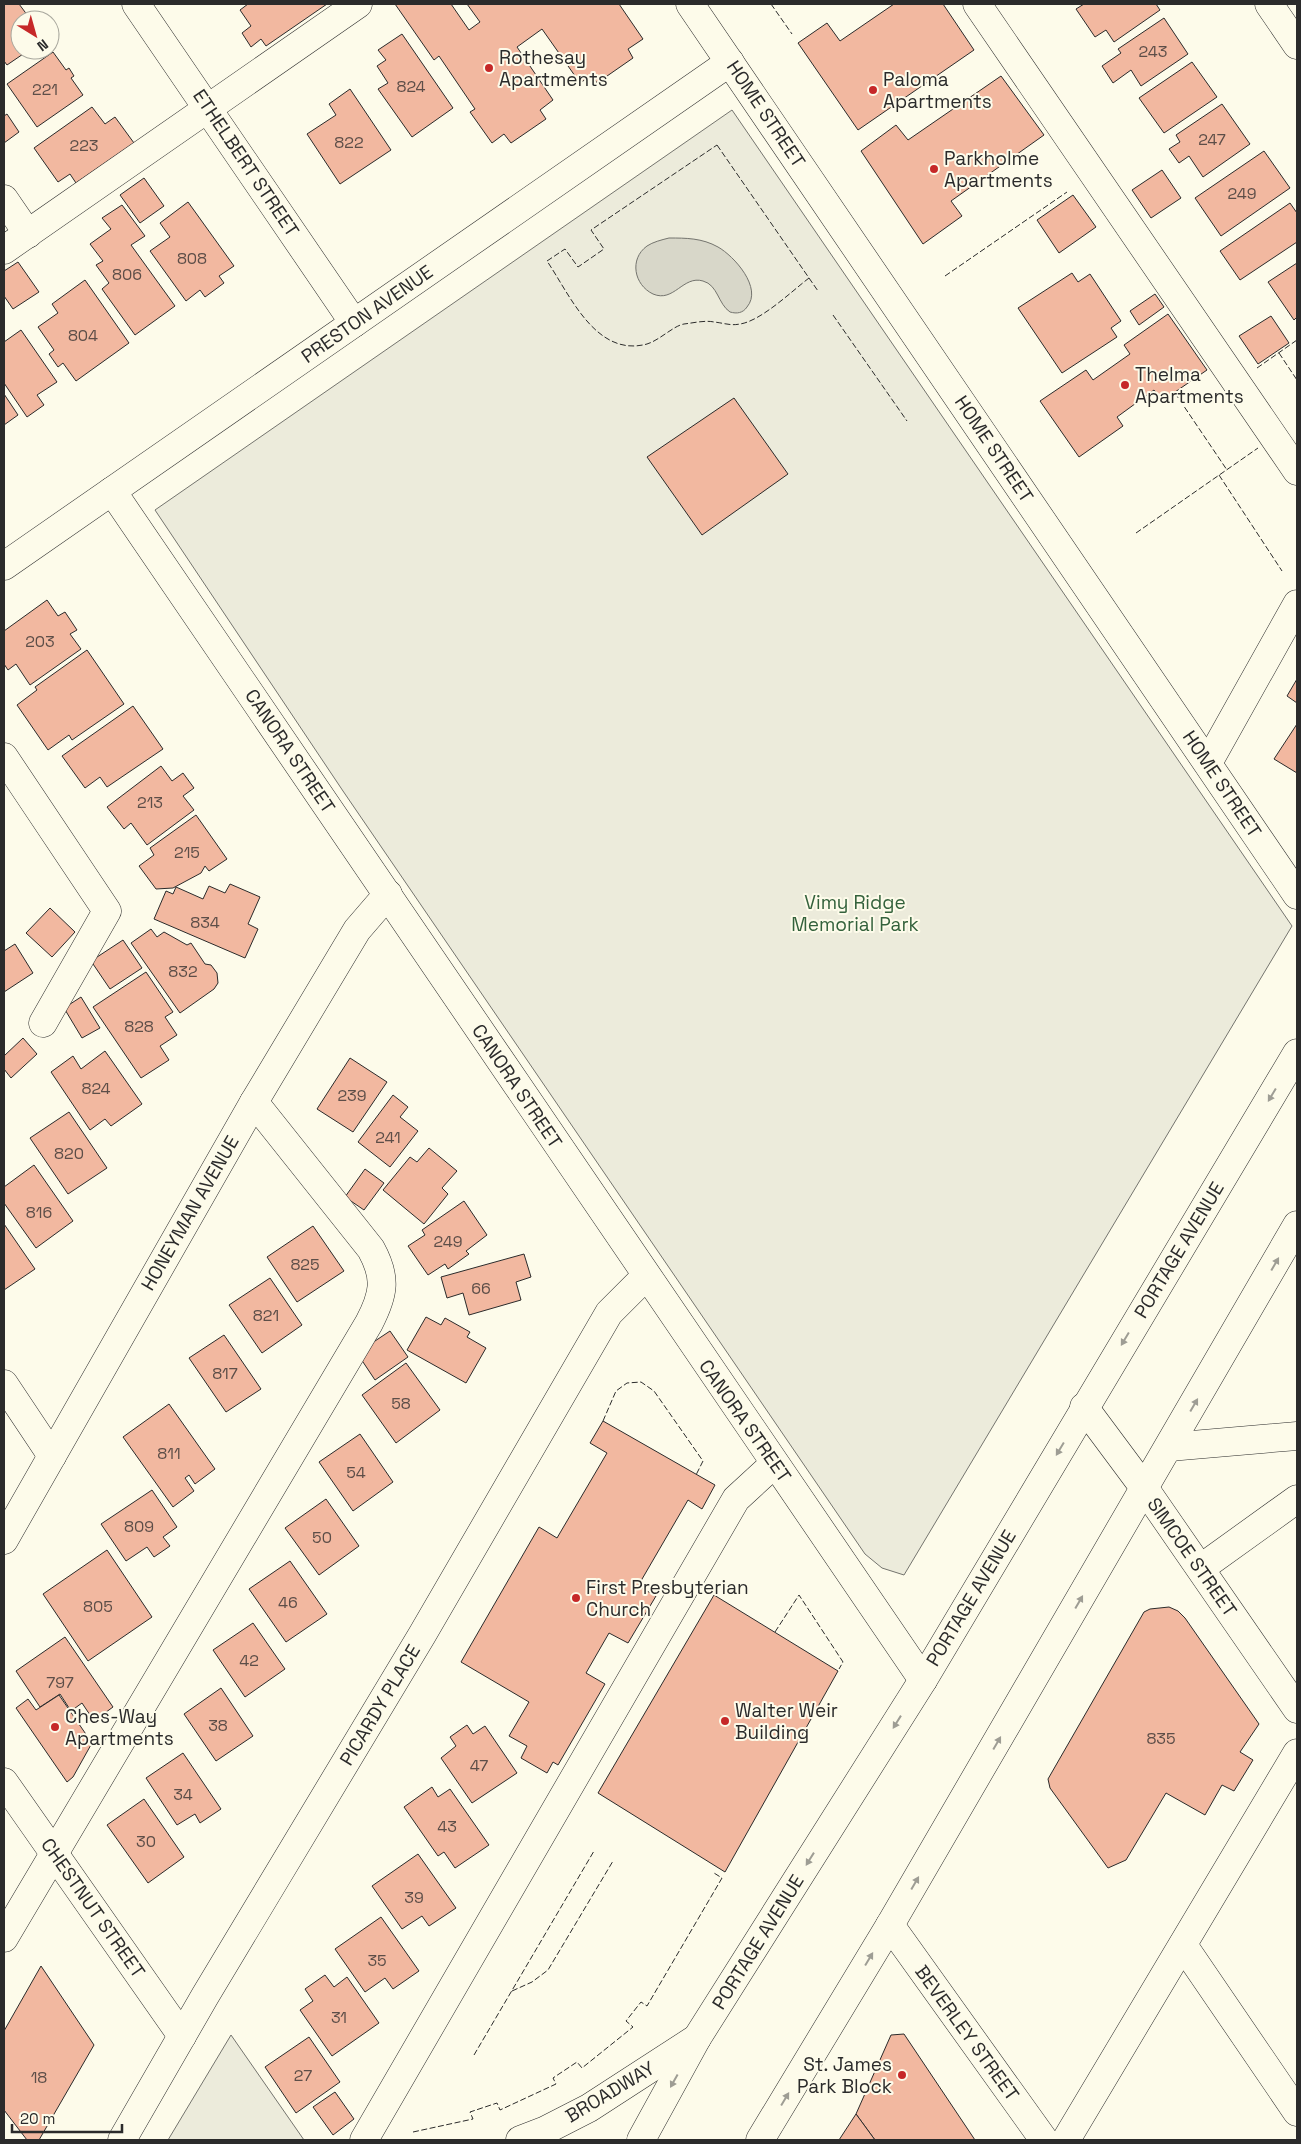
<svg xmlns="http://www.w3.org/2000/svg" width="1301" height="2144" viewBox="0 0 1301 2144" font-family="'Space Grotesk',sans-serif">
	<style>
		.green { fill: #ecebdb; stroke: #74746e }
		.water { fill: #d8d7c9; stroke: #74746e }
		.building { fill: #f2b8a0; stroke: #2b2b2b }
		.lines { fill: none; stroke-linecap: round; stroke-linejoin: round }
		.minor-casing { stroke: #2b2b2b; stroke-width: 29 }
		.major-casing { stroke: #2b2b2b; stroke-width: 29 }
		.highway-casing { stroke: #2b2b2b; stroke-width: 29 }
		.minor { stroke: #fdfbea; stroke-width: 28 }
		.major { stroke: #fdfbea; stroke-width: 28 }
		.highway { stroke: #fdfbea; stroke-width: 28 }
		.fence { stroke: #2b2b2b; stroke-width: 1; stroke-dasharray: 6 2.5; stroke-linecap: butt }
		.oneway { fill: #9e9d94 }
		.poi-dot { fill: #c62828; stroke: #fdfbea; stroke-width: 2 }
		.labels { text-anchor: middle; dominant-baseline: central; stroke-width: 4; stroke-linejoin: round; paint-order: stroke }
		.number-label { font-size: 16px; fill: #5d4e48 }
		.poi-label { font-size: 19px; fill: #2b2b2b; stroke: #fdfbea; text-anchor: start }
		.street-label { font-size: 19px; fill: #2b2b2b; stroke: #fdfbea }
		.park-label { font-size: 19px; fill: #34623c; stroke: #fdfbea }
	</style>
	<rect width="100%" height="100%" fill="#fdfbea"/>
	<g class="green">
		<path d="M732,110L1292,926L904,1575L882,1568L865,1554L343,791L155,510Z"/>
		<path d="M231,2035L304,2140H168Z"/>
	</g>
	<path class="water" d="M669,238C686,238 702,238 718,247C734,256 763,288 747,307C743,313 737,314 730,312C718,304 718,285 703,281C683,275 674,303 653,294C634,285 629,259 647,246C653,242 661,240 669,238Z"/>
	<g class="building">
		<path d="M4,4H19L31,20H20V50H29L7,65L4,61Z"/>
		<path d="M248,4H327L266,46L261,39L251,47L242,33L251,26L240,10Z"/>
		<path d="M395,4H451L469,30L480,22L467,4H619L643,39L628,49L633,58L597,83L592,75L580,83L542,29L517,47L553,100L540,110L546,119L511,143L504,134L492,143L470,112L475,109L439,56L434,60Z"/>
		<path d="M894,4H943L974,50L858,130L798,43L827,23L840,41Z"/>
		<path d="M1084,4H1156L1160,10L1114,42L1106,30L1095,37L1076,9Z"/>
		<path d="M1164,18L1188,54L1141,86L1131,70L1113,83L1102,66L1121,53L1118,49Z"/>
		<path d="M402,34L453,108L412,137L378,89L388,83L377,66L386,60L378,50Z"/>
		<path d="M53,52L66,70L69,68L74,76L71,78L83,95L37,127L7,84Z"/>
		<path d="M1192,62L1217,97L1164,133L1139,98Z"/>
		<path d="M1001,76L1044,135L951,201L962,216L923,244L861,151L896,125L908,140Z"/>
		<path d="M350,89L391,150L340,184L307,134L336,115L329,104Z"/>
		<path d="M1222,104L1250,144L1203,177L1189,156L1179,163L1169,149L1180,142L1176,135Z"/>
		<path d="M92,107L105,124L115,117L134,143L76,183L70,174L58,182L34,148Z"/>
		<path d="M7,114L19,132L4,143V116Z"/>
		<path d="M1264,151L1290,188L1221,236L1195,198Z"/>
		<path d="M1162,170L1181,198L1151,218L1132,190Z"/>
		<path d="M144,178L164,206L140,223L120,195Z"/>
		<path d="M1073,195L1096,227L1059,253L1037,220Z"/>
		<path d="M188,202L234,266L219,276L224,283L205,297L200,290L186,301L150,251L170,237L160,223Z"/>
		<path d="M1290,203L1297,213V242L1240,280L1220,251Z"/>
		<path d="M122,205L145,236L131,245L175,306L135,335L102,289L109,283L96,265L103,261L90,244L111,229L102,218Z"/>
		<path d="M18,262L39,292L13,309L4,296V271Z"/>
		<path d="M1297,263V317L1294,320L1268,282Z"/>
		<path d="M1072,273L1078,282L1090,274L1121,321L1111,328L1117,337L1062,373L1018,308Z"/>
		<path d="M85,280L129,343L76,381L63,363L58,367L49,354L54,350L38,327L58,313L52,304Z"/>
		<path d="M1155,294L1164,307L1139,325L1130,311Z"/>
		<path d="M1168,314L1207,370L1162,401L1154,390L1117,417L1123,426L1079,457L1040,401L1086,370L1093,380L1130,354L1124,345Z"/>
		<path d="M1271,316L1289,343L1258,364L1239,336Z"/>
		<path d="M21,330L57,382L37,395L44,405L27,417L4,383V342Z"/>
		<path d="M4,394L18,415L4,425Z"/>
		<path d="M734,398L788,474L702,535L647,457Z"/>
		<path d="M47,600L58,616L65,612L77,630L70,634L81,649L30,685L16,664L8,670L4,664V631Z"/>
		<path d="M87,650L124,704L72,740L69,735L48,750L17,705L37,690L35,687Z"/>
		<path d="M1297,679V703L1287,696Z"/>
		<path d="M133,706L163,749L107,787L100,777L85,788L62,756Z"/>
		<path d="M1297,724V773L1274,759Z"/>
		<path d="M161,766L172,781L183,773L194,788L183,796L194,810L147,845L131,823L124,829L107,807Z"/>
		<path d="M196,815L227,859L209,871L205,866L201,873L173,888L156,889L139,866L154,855L150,848Z"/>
		<path d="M230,884L260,897L248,924L258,929L245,958L154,919L166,891L173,894L176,887L203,899L209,886L225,893Z"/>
		<path d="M50,908L75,932L52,957L26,933Z"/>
		<path d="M151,929L157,937L164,932L187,945L191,943L205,964L211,965L217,973L218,983L214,989L180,1013L131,943Z"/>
		<path d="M123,940L142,968L110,989L91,961Z"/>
		<path d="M15,944L33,973L4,992V951Z"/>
		<path d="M146,972L173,1012L165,1017L177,1035L160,1046L169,1060L141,1078L93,1007Z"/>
		<path d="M81,997L100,1028L82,1038L64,1008Z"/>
		<path d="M23,1038L37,1054L11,1078L4,1069V1056Z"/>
		<path d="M105,1051L142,1104L111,1126L105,1119L90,1130L51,1072L73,1056L81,1069Z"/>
		<path d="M350,1058L387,1082L353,1132L317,1109Z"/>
		<path d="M393,1095L408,1107L400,1117L418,1131L390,1167L358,1142Z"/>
		<path d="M69,1112L107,1168L68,1194L30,1138Z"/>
		<path d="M429,1148L457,1171L442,1188L448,1194L424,1224L383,1190L410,1157L417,1162Z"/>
		<path d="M34,1165L73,1221L36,1248L4,1203V1187Z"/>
		<path d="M365,1169L384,1183L364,1210L345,1197Z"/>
		<path d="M464,1201L487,1235L466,1251L469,1254L448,1269L445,1264L428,1275L408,1246L425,1235L422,1230Z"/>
		<path d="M4,1224L35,1269L4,1290Z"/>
		<path d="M313,1226L344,1271L297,1302L267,1257Z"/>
		<path d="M524,1254L531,1277L516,1282L521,1300L469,1315L463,1293L447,1298L441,1277Z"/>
		<path d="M270,1278L302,1325L262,1353L229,1305Z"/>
		<path d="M426,1317L441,1325L445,1318L470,1332L467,1337L486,1348L466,1383L407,1350Z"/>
		<path d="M390,1331L408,1357L375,1380L357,1353Z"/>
		<path d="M224,1335L261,1389L226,1412L189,1358Z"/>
		<path d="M406,1363L440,1410L396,1443L362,1395Z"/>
		<path d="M169,1404L215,1469L195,1484L189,1475L185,1478L194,1491L173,1507L123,1437Z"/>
		<path d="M603,1421L715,1485L702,1509L688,1500L638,1586L656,1596L628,1643L609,1633L586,1673L605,1684L558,1765L553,1762L547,1773L521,1758L527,1746L509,1736L529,1702L461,1662L539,1527L557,1538L607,1453L590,1443Z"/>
		<path d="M360,1434L393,1482L353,1511L319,1462Z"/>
		<path d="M152,1490L177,1527L163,1537L170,1546L154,1557L147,1547L126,1561L101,1524Z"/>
		<path d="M326,1499L359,1546L319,1575L285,1528Z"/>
		<path d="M107,1550L152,1617L88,1661L43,1594Z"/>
		<path d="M290,1561L327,1614L286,1642L249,1589Z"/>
		<path d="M714,1595L838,1671L725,1872L598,1793Z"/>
		<path d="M1169,1607L1178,1611L1185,1618L1259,1724L1240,1752L1253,1760L1234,1791L1222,1785L1205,1815L1166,1793L1126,1860L1108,1868L1050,1788L1048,1779L1144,1612L1150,1609Z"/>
		<path d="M253,1623L285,1669L245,1697L213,1650Z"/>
		<path d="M65,1637L113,1707L94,1721L82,1703L71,1711L60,1694L40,1707L16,1671Z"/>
		<path d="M221,1688L253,1736L216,1761L184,1714Z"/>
		<path d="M59,1695L92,1743L73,1777L67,1782L16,1708L28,1699L36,1710Z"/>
		<path d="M467,1725L473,1734L485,1726L517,1773L472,1803L441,1758L456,1746L450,1737Z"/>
		<path d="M183,1753L221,1809L200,1823L195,1814L177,1825L146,1778Z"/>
		<path d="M432,1787L438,1797L450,1789L489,1845L455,1868L444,1852L438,1856L404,1807Z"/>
		<path d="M144,1799L184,1857L148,1883L107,1825Z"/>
		<path d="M418,1854L456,1908L429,1926L422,1916L402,1929L372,1886Z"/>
		<path d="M381,1917L419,1971L393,1989L385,1978L365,1992L335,1949Z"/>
		<path d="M41,1966L94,2045L39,2140H27L4,2110V2031Z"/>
		<path d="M325,1975L334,1987L347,1977L379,2023L332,2056L300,2010L313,2001L305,1989Z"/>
		<path d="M904,2034L975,2140H875L856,2114L891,2035Z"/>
		<path d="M309,2037L340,2082L296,2113L265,2067Z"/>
		<path d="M335,2092L354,2119L333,2135L313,2107Z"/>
		<path d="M856,2114L875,2140H839Z"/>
	</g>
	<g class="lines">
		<g class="minor-casing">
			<g id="minor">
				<path d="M136,4L354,323"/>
				<path d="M690,4L1297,895"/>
				<path d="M977,4L1297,471"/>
				<path d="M1269,4L1297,45"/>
				<path d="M4,199L28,234"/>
				<path d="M4,250L358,4"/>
				<path d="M112,491C383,887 652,1284 923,1680"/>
				<path d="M4,566L730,62"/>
				<path d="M4,757L107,911L43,1023"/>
				<path d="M1208,763L1297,604"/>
				<path d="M4,1384L52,1456"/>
				<path d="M1084,1407L1145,1489L1297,1709"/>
				<path d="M1169,1447L1297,1436"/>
				<path d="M4,1540L254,1102L357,930L388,894"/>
				<path d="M1201,1568L1297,1499"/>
				<path d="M4,1782L182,2036"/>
				<path d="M890,1925L1044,2140"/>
				<path d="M4,1938L369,1323C384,1294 387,1278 371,1249L254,1102"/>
				<path d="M1183,1945L1297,2112"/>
				<path d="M122,2140L205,1996L422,1635L609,1313L645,1277"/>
				<path d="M364,2140L736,1499L774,1464"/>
				<path d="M1066,2140L1297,1753"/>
			</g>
		</g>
		<g class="major-casing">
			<path id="major" d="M641,2140L697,2038"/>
		</g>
		<g class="highway-casing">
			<g id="highway">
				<path d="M520,2140L546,2130L589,2108L697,2038L923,1680L1297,1053"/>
				<path d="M760,2140L890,1925L1297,1225"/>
			</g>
		</g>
		<use href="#minor" class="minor"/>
		<use href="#major" class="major"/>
		<use href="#highway" class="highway"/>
		<g class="fence">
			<path d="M771,4L792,34"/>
			<path d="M717,145L809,278C792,291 761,321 740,324C730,326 724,323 714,322C705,320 693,323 684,324C673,326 660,340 647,344C596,358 570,295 547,261L565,249L578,267L604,249L591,230Z"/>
			<path d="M945,276L1067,192"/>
			<path d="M809,278L818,291"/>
			<path d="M833,315L907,421"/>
			<path d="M1279,353L1297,380"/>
			<path d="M1257,368L1297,340"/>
			<path d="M1175,393L1227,470"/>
			<path d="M1219,475L1282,571"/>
			<path d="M1136,533L1258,448"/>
			<path d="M603,1421L616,1391L627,1383L641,1382L654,1391L703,1461L696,1475"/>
			<path d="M775,1632L799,1595L843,1662L839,1669"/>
			<path d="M512,1991L532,1982L548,1970L613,1861"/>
			<path d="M474,2055L594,1851"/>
			<path d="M413,2132L473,2119L470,2112L497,2103L500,2110L556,2084L553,2078L577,2062L582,2068L633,2027L626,2021L641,2002L647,2006L722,1878L714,1873"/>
		</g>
	</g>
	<defs><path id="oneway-solid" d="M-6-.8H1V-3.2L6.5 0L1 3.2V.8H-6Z" transform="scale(1.25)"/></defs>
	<g class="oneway">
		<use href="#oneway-solid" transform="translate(1272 1095) rotate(121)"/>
		<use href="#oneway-solid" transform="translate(1275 1264) rotate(-60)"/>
		<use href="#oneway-solid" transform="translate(1125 1339) rotate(121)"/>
		<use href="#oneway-solid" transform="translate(1194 1405) rotate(-60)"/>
		<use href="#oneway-solid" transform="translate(1060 1449) rotate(121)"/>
		<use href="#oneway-solid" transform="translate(1079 1602) rotate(-60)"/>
		<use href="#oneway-solid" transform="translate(897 1722) rotate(122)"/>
		<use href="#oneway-solid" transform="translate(997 1743) rotate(-60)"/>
		<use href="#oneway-solid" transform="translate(810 1859) rotate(122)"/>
		<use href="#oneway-solid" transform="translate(915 1883) rotate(-60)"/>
		<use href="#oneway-solid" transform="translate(869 1959) rotate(-59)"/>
		<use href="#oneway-solid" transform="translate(674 2081) rotate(119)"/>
		<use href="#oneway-solid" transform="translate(785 2099) rotate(-59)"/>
	</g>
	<g class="poi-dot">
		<circle cx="489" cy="68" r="5"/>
		<circle cx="873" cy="90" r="5"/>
		<circle cx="934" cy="169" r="5"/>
		<circle cx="1125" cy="385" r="5"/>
		<circle cx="576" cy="1598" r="5"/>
		<circle cx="725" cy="1721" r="5"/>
		<circle cx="55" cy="1727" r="5"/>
		<circle cx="902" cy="2075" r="5"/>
	</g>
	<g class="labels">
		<g class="number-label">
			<text x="1153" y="51">243</text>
			<text x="411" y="86">824</text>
			<text x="45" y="89">221</text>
			<text x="1212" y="139">247</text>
			<text x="349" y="142">822</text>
			<text x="84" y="145">223</text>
			<text x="1242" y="193">249</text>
			<text x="192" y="258">808</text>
			<text x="127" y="274">806</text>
			<text x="83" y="335">804</text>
			<text x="40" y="641">203</text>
			<text x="150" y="802">213</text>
			<text x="187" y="852">215</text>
			<text x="205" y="922">834</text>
			<text x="183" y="971">832</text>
			<text x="139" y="1026">828</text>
			<text x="96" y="1088">824</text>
			<text x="352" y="1095">239</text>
			<text x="388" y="1137">241</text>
			<text x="69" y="1153">820</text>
			<text x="39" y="1212">816</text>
			<text x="448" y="1241">249</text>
			<text x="305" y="1264">825</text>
			<text x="481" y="1288">66</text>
			<text x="266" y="1315">821</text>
			<text x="225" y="1373">817</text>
			<text x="401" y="1403">58</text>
			<text x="169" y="1453">811</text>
			<text x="356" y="1472">54</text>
			<text x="139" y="1526">809</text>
			<text x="322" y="1537">50</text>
			<text x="288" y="1602">46</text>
			<text x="98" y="1606">805</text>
			<text x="249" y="1660">42</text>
			<text x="60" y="1682">797</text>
			<text x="218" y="1725">38</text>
			<text x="1161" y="1738">835</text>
			<text x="479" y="1765">47</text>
			<text x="183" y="1794">34</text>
			<text x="447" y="1826">43</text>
			<text x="146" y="1841">30</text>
			<text x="414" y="1897">39</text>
			<text x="377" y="1960">35</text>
			<text x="339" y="2017">31</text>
			<text x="303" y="2075">27</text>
			<text x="39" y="2077">18</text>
		</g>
		<g class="poi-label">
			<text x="499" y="57">Rothesay<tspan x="499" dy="22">Apartments</tspan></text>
			<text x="883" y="79">Paloma<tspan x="883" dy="22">Apartments</tspan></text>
			<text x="944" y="158">Parkholme<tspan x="944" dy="22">Apartments</tspan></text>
			<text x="1135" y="374">Thelma<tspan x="1135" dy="22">Apartments</tspan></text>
			<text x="586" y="1587">First Presbyterian<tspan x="586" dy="22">Church</tspan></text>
			<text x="735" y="1710">Walter Weir<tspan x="735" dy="22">Building</tspan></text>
			<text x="65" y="1716">Ches-Way<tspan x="65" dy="22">Apartments</tspan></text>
			<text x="892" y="2064" text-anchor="end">St. James<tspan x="892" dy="22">Park Block</tspan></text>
		</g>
		<g class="street-label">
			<text transform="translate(766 114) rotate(56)">HOME STREET</text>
			<text transform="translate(246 163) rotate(56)">ETHELBERT STREET</text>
			<text transform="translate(367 314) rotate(-35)">PRESTON AVENUE</text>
			<text transform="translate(994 449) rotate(56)">HOME STREET</text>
			<text transform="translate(290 751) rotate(56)">CANORA STREET</text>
			<text transform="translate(1222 784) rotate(56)">HOME STREET</text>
			<text transform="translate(517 1086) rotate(56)">CANORA STREET</text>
			<text transform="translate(190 1213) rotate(-60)">HONEYMAN AVENUE</text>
			<text transform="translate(1179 1250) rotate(-59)">PORTAGE AVENUE</text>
			<text transform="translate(745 1421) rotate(55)">CANORA STREET</text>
			<text transform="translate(1192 1557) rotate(55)">SIMCOE STREET</text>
			<text transform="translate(971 1598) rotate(-59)">PORTAGE AVENUE</text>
			<text transform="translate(380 1705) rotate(-59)">PICARDY PLACE</text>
			<text transform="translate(93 1908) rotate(55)">CHESTNUT STREET</text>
			<text transform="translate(758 1942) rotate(-58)">PORTAGE AVENUE</text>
			<text transform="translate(967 2033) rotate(54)">BEVERLEY STREET</text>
			<text transform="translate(610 2092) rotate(-31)">BROADWAY</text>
		</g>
		<g class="park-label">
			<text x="855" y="902">Vimy Ridge<tspan x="855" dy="22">Memorial Park</tspan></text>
		</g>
	</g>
	<rect width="1301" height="2144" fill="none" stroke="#2b2b2b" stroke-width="10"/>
	<g transform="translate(35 35) rotate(143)"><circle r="24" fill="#fdfbea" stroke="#a9a89e"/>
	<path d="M0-4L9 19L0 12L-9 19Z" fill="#c62828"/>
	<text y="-8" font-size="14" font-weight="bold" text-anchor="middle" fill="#2b2b2b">N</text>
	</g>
	<path d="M12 2124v8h110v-8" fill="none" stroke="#2b2b2b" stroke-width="2.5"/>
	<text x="20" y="2124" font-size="15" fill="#2b2b2b" stroke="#fdfbea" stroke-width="4" paint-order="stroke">20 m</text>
</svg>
